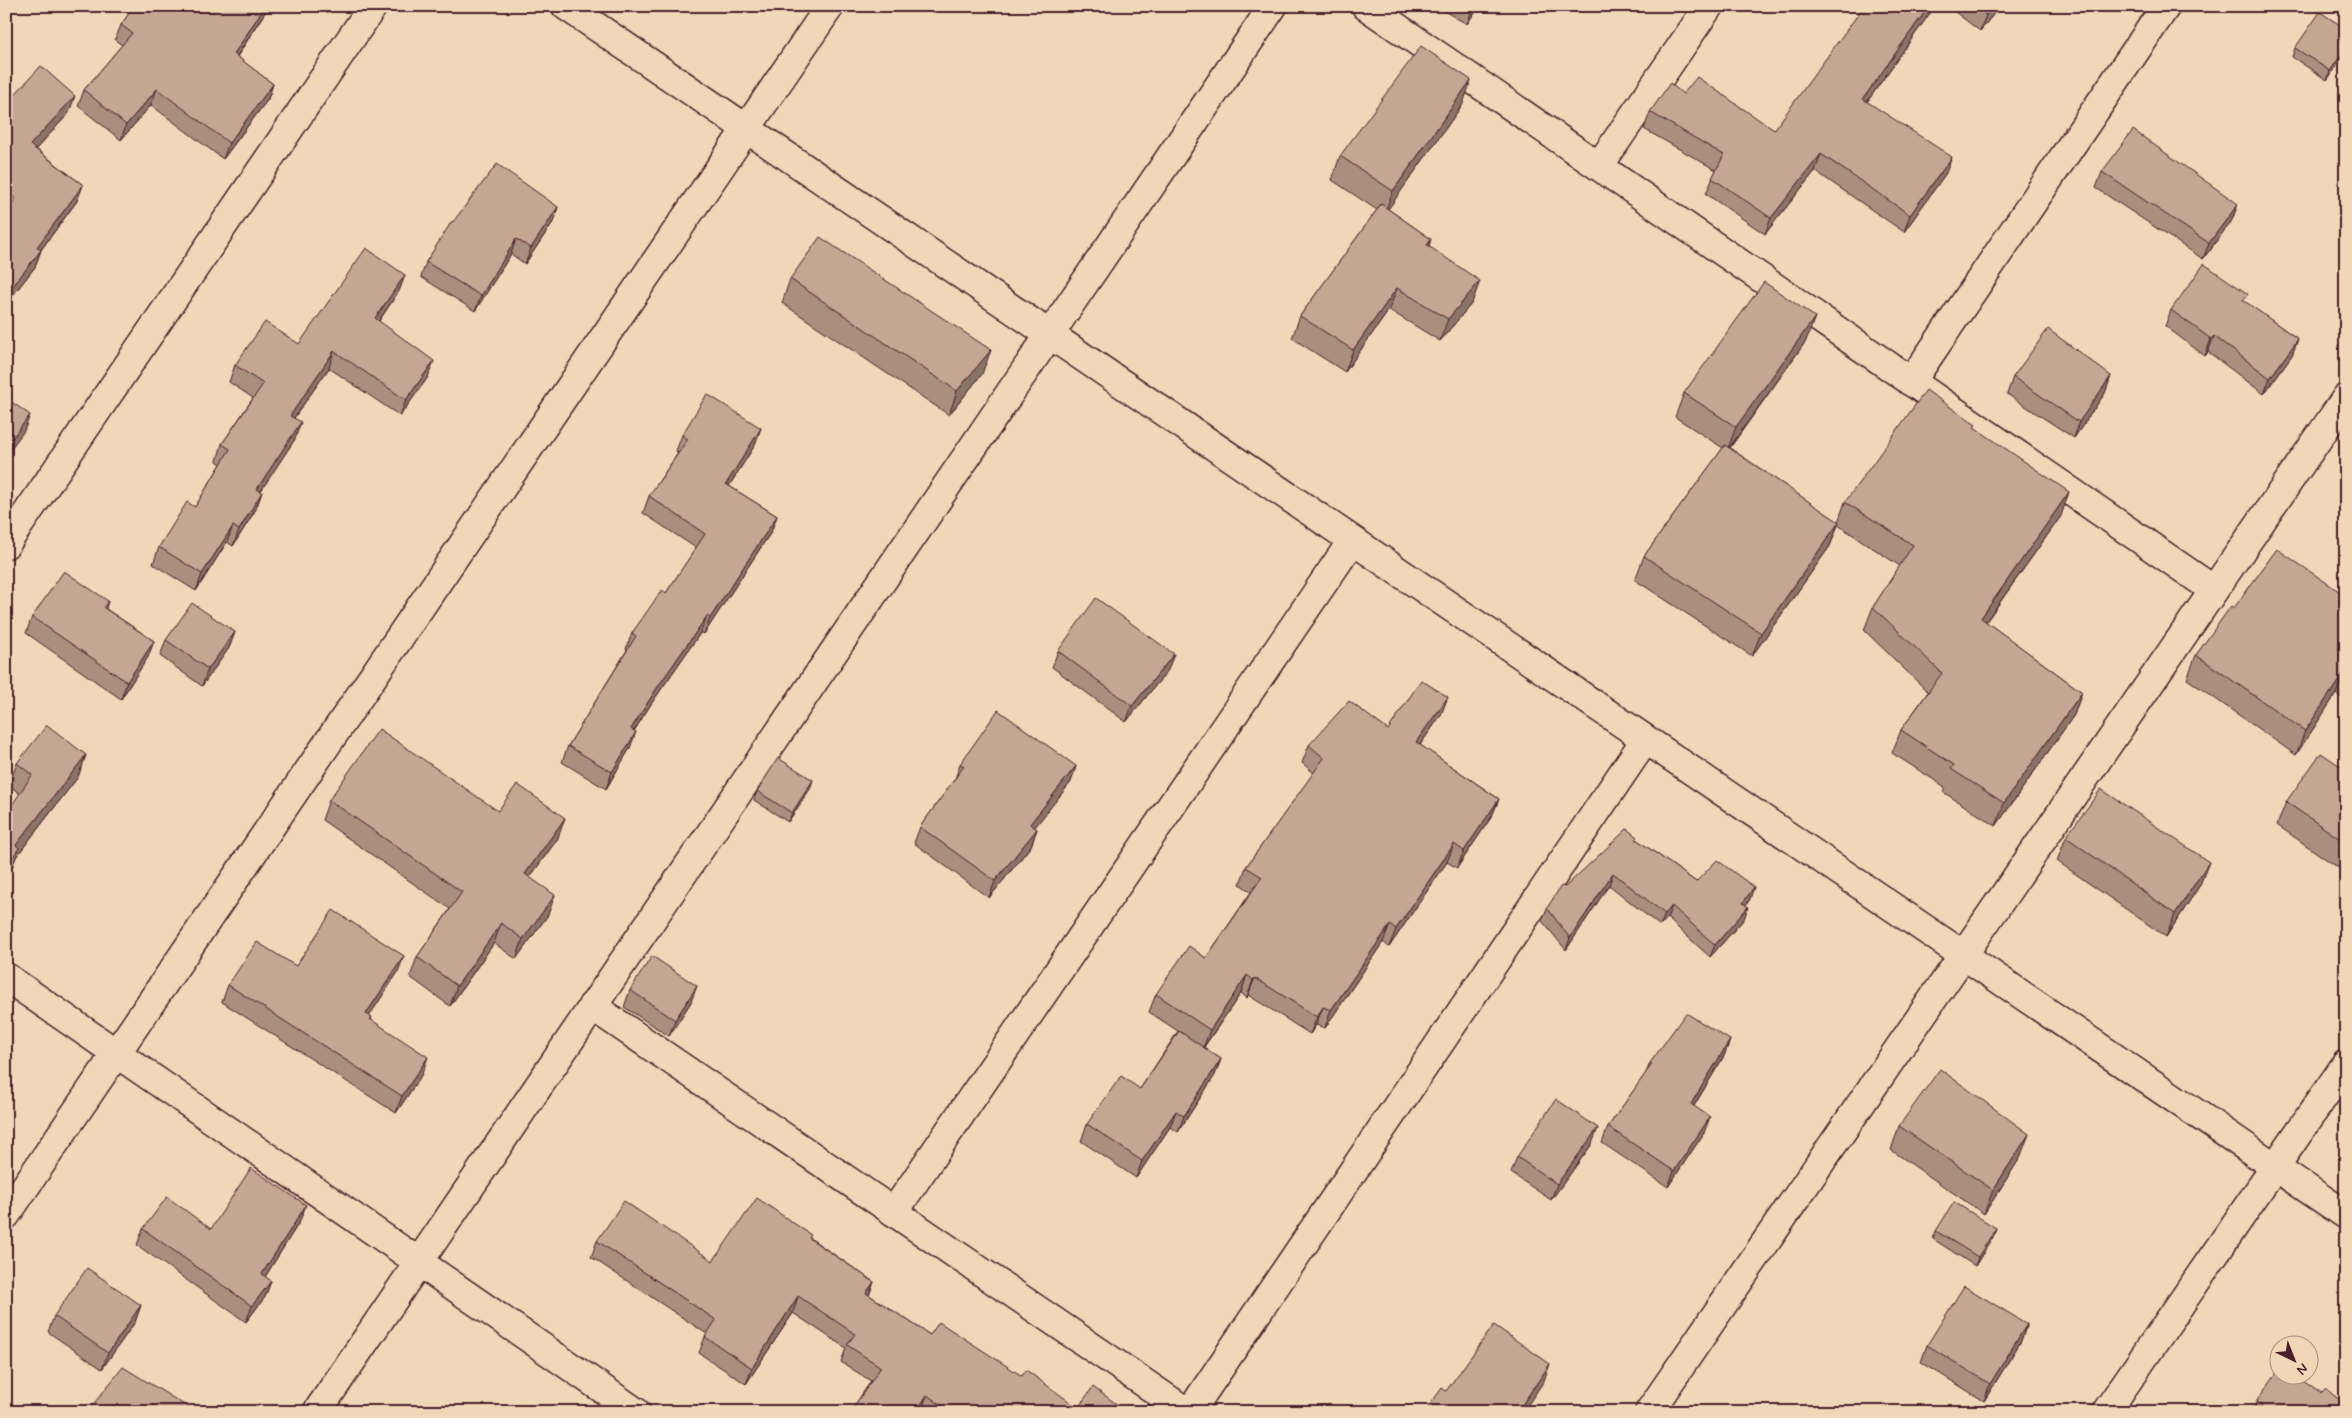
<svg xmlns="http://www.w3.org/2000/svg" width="2352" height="1418" viewBox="0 0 2352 1418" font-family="Mynerve,sans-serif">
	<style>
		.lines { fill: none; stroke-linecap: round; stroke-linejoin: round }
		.street-casing { stroke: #4a1f2b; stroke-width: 31 }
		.street { stroke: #f0d7b8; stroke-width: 28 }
		.wall { fill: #a98f7e; stroke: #4a1f2b }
		.shaded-wall { fill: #897467; stroke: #4a1f2b }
		.building { fill: #c4a693; stroke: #4a1f2b }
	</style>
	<rect width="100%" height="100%" fill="#f0d7b8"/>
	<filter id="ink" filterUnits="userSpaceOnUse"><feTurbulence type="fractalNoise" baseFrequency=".02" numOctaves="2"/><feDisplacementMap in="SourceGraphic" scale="10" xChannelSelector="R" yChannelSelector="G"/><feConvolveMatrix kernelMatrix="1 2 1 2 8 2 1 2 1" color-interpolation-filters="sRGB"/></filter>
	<g filter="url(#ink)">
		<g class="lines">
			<g class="street-casing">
				<g id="street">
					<path d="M566,6L2346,1215"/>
					<path d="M1366,6L2214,590"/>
					<path d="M1599,166L1709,6"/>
					<path d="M1911,382L2166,6"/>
					<path d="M6,544L373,6"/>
					<path d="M6,977L636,1412"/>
					<path d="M592,1006L1187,1412"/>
					<path d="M894,1212L1352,541"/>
					<path d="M6,1215L830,6"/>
					<path d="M317,1412L1273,6"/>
					<path d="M1190,1412L1645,740"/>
					<path d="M1649,1412L2346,398"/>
					<path d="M2106,1412L2346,1064"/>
				</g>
			</g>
			<use href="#street" class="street"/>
		</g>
		<g class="wall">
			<path d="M134,6H269L237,57L273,84L268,99L223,159L151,105L121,140L78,106L84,90L122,45L115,40L121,25Z"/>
			<path d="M1435,6H1479L1467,24Z"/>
			<path d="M1947,6H2000L1980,31Z"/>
			<path d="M1930,13L1867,102L1946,173L1904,232L1815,171L1765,234L1706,194L1716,170L1644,129L1650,112L1683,94L1774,130Z"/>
			<path d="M2346,29V52L2327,80L2292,57L2295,48Z"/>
			<path d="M6,104L69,113L36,149L83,185L77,201L41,250L35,267L6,304Z"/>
			<path d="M1463,104L1388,209L1431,239L1429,246L1472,303L1440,341L1389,310L1345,372L1292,338L1300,316L1377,210L1332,180L1340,156Z"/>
			<path d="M2102,172L2238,204L2232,220L2203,259L2096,188Z"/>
			<path d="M558,207L553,222L525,264L511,254L475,311L421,277L426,262L453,222Z"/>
			<path d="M405,275L399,291L379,321L428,377L400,416L329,368L294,418L295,439L260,491L262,492L256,509L233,546L227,542L196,591L153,564L159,547L195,507L221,464L217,461L222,444L253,398L229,382L235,365L299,344Z"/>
			<path d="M790,279L982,374L949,415L782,303Z"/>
			<path d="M2245,302L2298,339L2292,355L2264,394L2208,352L2205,356L2165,326L2171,310Z"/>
			<path d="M1806,341L1730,448L1838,522L1845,502L1975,428L2061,516L1986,622L2082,692L2074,715L1996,826L1943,792L1945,787L1892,753L1901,730L1928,692L1864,630L1873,607L1900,566L1838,525L1830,546L1752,656L1635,580L1644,556L1723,448L1675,417L1684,393Z"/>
			<path d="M2111,376L2105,393L2074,438L2007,394L2013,377Z"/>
			<path d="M682,435L755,445L729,486L777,516L771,532L704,634L701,632L651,704L634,731L630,748L606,789L562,762L568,746L627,650L626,649L632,633L666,593L696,548L643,513L649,496L678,453L676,451Z"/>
			<path d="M2346,596V691L2341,698L2336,694L2296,755L2187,679L2196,655L2234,608Z"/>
			<path d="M108,601L106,609L154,641L148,657L121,699L26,633L32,617Z"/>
			<path d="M235,632L229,648L202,686L160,656L166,640Z"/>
			<path d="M1058,651L1168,670L1126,722L1052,667Z"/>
			<path d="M1441,715L1420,745L1499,799L1492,816L1457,868L1447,862L1389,947L1383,942L1325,1028L1316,1025L1310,1034L1248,995L1247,998L1241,993L1204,1047L1221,1059L1215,1075L1178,1132L1170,1127L1136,1178L1081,1141L1087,1124L1140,1089L1178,1031L1149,1012L1156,994L1206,958L1251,892L1240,884L1246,867L1314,773L1302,763L1309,745L1388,730Z"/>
			<path d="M86,755L78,777L16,857L11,870L20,794L9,785L17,763Z"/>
			<path d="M960,764L1076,766L1071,782L1034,827L1037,829L1031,846L989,898L914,843L920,827L955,779Z"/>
			<path d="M2346,770V873L2277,825L2286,802Z"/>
			<path d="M810,789L788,822L754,800L757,791Z"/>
			<path d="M329,800L498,811L558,838L530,877L548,915L516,959L494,943L450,1006L410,977L417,957L450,909L322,820Z"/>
			<path d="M1637,837L1636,839L1696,882L1750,899L1746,905L1744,919L1710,957L1667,918L1660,926L1609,885L1566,950L1542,921L1547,908L1565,887Z"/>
			<path d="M2066,837L2200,885L2166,937L2057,861Z"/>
			<path d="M296,966L398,972L369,1016L372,1017L371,1019L422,1074L396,1113L222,1002L228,985Z"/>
			<path d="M630,990L691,1002L669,1036L624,1007Z"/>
			<path d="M1730,1040L1724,1056L1694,1106L1704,1133L1668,1187L1602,1143L1608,1127L1646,1073L1650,1063Z"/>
			<path d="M1899,1126L2020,1158L1984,1214L1891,1150Z"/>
			<path d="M1592,1144L1551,1200L1511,1173L1517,1157Z"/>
			<path d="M300,1221L265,1277L271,1281L265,1297L246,1322L137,1245L143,1229H211Z"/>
			<path d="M1996,1228L1993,1237L1975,1266L1933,1239L1936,1231Z"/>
			<path d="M810,1238L874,1282L869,1295L930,1335L1022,1376L1078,1408L1118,1405L1116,1412H850L871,1381L841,1362L846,1348L793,1313L746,1384L699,1353L705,1337L707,1334L591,1257L597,1241L713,1261Z"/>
			<path d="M141,1305L135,1322L102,1369L48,1332L54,1316Z"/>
			<path d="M2027,1324L2021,1341L1984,1401L1921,1362L1927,1345Z"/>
			<path d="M2322,1393L2346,1412H2253L2256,1402Z"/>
		</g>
		<g class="shaded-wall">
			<path d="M265,6H269L228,70L234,54Z"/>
			<path d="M1474,6H1479L1467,24L1473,8Z"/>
			<path d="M1929,6H1933L1930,13L1857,116L1863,99Z"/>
			<path d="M1993,6H2000L1980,31L1986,15Z"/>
			<path d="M2346,48V52L2327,80L2330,71Z"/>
			<path d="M1471,80L1463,104L1384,215L1393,191Z"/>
			<path d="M273,84L268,99L223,159L229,143Z"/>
			<path d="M157,89L151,105L121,140L126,125Z"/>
			<path d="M75,96L69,113L24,162L30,145Z"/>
			<path d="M1821,154L1815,171L1765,234L1771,218Z"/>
			<path d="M1952,157L1946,173L1904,232L1910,215Z"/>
			<path d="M83,185L77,201L31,263L37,247Z"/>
			<path d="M2238,204L2232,220L2203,259L2209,243Z"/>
			<path d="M558,207L553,222L525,264L531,248Z"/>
			<path d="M516,239L511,254L475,311L481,296Z"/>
			<path d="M41,250L35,267L6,304V295Z"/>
			<path d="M405,275L399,291L369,335L375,318Z"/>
			<path d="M1480,281L1472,303L1440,341L1448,319Z"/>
			<path d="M1397,288L1389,310L1345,372L1353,350Z"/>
			<path d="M1815,317L1806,341L1727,451L1736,427Z"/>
			<path d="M2214,336L2208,352L2205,356L2211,339Z"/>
			<path d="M2298,339L2292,355L2264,394L2270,378Z"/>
			<path d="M991,350L982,374L949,415L957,391Z"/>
			<path d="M334,351L329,368L284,432L290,416Z"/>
			<path d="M434,361L428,377L400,416L406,400Z"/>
			<path d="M2111,376L2105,393L2074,438L2079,422Z"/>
			<path d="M30,415L24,431L6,455V446Z"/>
			<path d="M301,422L295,439L251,506L257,489Z"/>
			<path d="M761,428L755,445L720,500L726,484Z"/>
			<path d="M262,492L256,509L233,546L239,530Z"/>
			<path d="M2069,492L2061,516L1972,641L1981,618Z"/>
			<path d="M777,516L771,532L704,634L710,618Z"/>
			<path d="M1839,522L1830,546L1752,656L1761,633Z"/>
			<path d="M233,526L227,542L196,591L202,574Z"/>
			<path d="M707,616L701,632L651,704L625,745L631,729L657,688Z"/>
			<path d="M235,632L229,648L202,686L208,669Z"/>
			<path d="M154,641L148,657L121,699L127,682Z"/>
			<path d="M1174,654L1168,670L1126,722L1132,706Z"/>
			<path d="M2345,671L2336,694L2296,755L2305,731Z"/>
			<path d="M2346,686V691L2341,698Z"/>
			<path d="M2082,692L2074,715L1996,826L2004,803Z"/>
			<path d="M1448,697L1441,715L1410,759L1416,742Z"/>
			<path d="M636,732L630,748L606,789L612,772Z"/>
			<path d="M86,755L78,777L16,857L11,870L6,877V867L16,845Z"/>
			<path d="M1076,766L1071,782L1024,841L1030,824Z"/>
			<path d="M813,780L810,789L788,822L792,813Z"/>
			<path d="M1499,799L1492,816L1457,868L1464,851Z"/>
			<path d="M565,818L558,838L518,894L525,874Z"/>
			<path d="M1037,829L1031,846L989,898L995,881Z"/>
			<path d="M1454,844L1447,862L1389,947L1396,929Z"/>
			<path d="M2209,862L2200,885L2166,937L2175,914Z"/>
			<path d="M1613,873L1609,885L1566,950L1570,938Z"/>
			<path d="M1754,887L1750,899L1738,916L1743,903Z"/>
			<path d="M555,895L548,915L516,959L523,939Z"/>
			<path d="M1672,906L1667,918L1660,926L1665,914Z"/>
			<path d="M1748,907L1744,919L1710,957L1715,945Z"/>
			<path d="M501,923L494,943L450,1006L457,986Z"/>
			<path d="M1390,925L1383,942L1325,1028L1331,1010Z"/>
			<path d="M404,956L398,972L360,1030L366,1014Z"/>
			<path d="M1247,975L1241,993L1203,1048L1210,1030Z"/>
			<path d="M1255,978L1248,995L1247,998L1253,980Z"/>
			<path d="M697,986L691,1002L669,1036L675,1020Z"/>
			<path d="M1323,1007L1316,1025L1310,1034L1317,1017Z"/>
			<path d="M1730,1040L1724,1056L1685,1120L1691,1104Z"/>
			<path d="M428,1057L422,1074L396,1113L402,1096Z"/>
			<path d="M1221,1059L1215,1075L1178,1132L1184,1116Z"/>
			<path d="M1176,1111L1170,1127L1136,1178L1142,1161Z"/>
			<path d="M1710,1117L1704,1133L1668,1187L1674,1171Z"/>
			<path d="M1598,1128L1592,1144L1551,1200L1557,1184Z"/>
			<path d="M2029,1134L2020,1158L1984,1214L1993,1190Z"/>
			<path d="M306,1205L300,1221L256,1291L262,1274Z"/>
			<path d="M1996,1228L1993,1237L1975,1266L1978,1257Z"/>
			<path d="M271,1281L265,1297L246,1322L252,1306Z"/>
			<path d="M874,1282L868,1298L866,1293Z"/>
			<path d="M798,1296L793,1313L746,1384L752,1368Z"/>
			<path d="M141,1305L135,1322L102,1369L108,1353Z"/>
			<path d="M2027,1324L2021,1341L1984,1401L1990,1384Z"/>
			<path d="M1550,1364L1544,1381L1523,1412H1517Z"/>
			<path d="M927,1395L921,1412H916Z"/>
		</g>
		<g class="building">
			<path d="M134,6H265L234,54L273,84L229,143L157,89L126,125L84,90L132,33L121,25Z"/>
			<path d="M1864,6H1929L1863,99L1952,157L1910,215L1821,154L1771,218L1712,178L1724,155L1650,112L1670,83L1683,94L1697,77L1774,130Z"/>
			<path d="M1975,6H1993L1986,15Z"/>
			<path d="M2320,12L2346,29V48L2330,71L2295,48Z"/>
			<path d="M1421,46L1471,80L1393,191L1340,156Z"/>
			<path d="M41,66L75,96L30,145L83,185L37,247L41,250L6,295V212L16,198L6,191V104Z"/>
			<path d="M2133,130L2238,204L2209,243L2102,172Z"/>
			<path d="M497,164L558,207L531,248L516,239L481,296L426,262L452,221L453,222Z"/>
			<path d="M1381,204L1431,239L1427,245L1480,281L1448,319L1397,288L1353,350L1300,316Z"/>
			<path d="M820,237L991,350L957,391L790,279Z"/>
			<path d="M366,248L405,275L375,318L434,361L406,400L334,351L290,416L301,422L257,489L262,492L239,530L233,526L202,574L159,547L187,502L195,507L230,449L222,444L263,384L235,365L265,322L299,344Z"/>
			<path d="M2204,264L2248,294L2243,300L2298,339L2270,378L2214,336L2211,339L2171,310Z"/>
			<path d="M1764,282L1815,317L1736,427L1684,393Z"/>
			<path d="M2048,329L2111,376L2079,422L2013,377Z"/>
			<path d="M1926,390L1976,425L1974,427L2069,492L1981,618L2082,692L2004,803L1951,769L1954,765L1901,730L1942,673L1873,607L1913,545L1845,502Z"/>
			<path d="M707,394L761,428L726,484L777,516L710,618L707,616L657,688L631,729L636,732L612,772L568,746L636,636L632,633L662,590L666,593L705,534L649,496L688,439L682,435Z"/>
			<path d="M6,398L30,415L6,446Z"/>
			<path d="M1725,445L1839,522L1761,633L1644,556Z"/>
			<path d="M2277,549L2346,596V671H2345L2305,731L2196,655L2231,606L2234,608Z"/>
			<path d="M64,571L108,601L104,608L154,641L127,682L32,617Z"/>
			<path d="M1096,598L1174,654L1132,706L1058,651Z"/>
			<path d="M192,603L235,632L208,669L166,640Z"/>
			<path d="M1421,680L1448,697L1416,742L1499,799L1464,851L1454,844L1396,929L1390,925L1331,1010L1323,1007L1317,1017L1255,978L1253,980L1247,975L1210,1030L1156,994L1189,946L1206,958L1262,877L1246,867L1324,758L1309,745L1349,701L1388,730Z"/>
			<path d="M998,710L1076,766L1030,824L1037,829L995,881L920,827L964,766L960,764Z"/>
			<path d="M47,725L86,755L16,845L19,848L6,867V814L32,775L17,763Z"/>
			<path d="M379,729L498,811L517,784L565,818L525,874L555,895L523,939L501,923L457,986L417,957L462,892L329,800Z"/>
			<path d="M2321,753L2346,770V843L2286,802Z"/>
			<path d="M778,758L813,780L792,813L757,791Z"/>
			<path d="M2101,789L2209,862L2175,914L2066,837Z"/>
			<path d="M1627,829L1637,837L1636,839L1696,882L1717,860L1754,887L1743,903L1748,907L1715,945L1672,906L1665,914L1613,873L1570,938L1547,908L1561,886L1565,887Z"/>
			<path d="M333,910L404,956L366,1014L372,1017L370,1019L428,1057L402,1096L228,985L257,942L296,966Z"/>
			<path d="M652,956L697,986L675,1020L630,990Z"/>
			<path d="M1686,1013L1730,1040L1691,1104L1710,1117L1674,1171L1608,1127L1652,1064L1650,1063Z"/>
			<path d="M1179,1031L1221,1059L1184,1116L1176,1111L1142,1161L1087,1124L1121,1076L1140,1089Z"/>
			<path d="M1940,1069L2029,1134L1993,1190L1899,1126Z"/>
			<path d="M1556,1099L1598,1128L1557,1184L1517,1157Z"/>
			<path d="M251,1168L306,1205L262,1274L271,1281L252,1306L143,1229L167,1197L211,1229Z"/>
			<path d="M757,1198L811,1235L809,1238L874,1282L866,1293L930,1335L939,1322L1022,1376L1026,1370L1078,1408L1093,1387L1118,1405L1113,1412H951L927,1395L916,1412H850L881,1367L847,1345L855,1334L798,1296L752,1368L705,1337L716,1320L597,1241L624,1201L713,1261Z"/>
			<path d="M1954,1202L1996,1228L1978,1257L1936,1231Z"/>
			<path d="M87,1268L141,1305L108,1353L54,1316Z"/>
			<path d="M1964,1286L2027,1324L1990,1384L1927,1345Z"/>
			<path d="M1494,1325L1550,1364L1517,1412H1425L1442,1388L1446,1391Z"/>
			<path d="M123,1367L191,1409L189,1412H87Z"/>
			<path d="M2280,1368V1376H2296L2322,1393L2326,1389L2346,1405V1412H2257L2262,1406L2256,1402Z"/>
		</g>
	</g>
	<rect width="2352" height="1418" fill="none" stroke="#f0d7b8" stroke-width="25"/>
	<rect x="12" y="12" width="2327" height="1393" fill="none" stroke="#4a1f2b" stroke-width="2" filter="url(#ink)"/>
	<g transform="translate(2294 1360) rotate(137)"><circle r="24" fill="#f0d7b8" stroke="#ae8d80"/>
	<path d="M0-4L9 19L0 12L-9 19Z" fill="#4a1f2b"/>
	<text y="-8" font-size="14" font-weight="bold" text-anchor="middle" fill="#4a1f2b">N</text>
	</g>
</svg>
